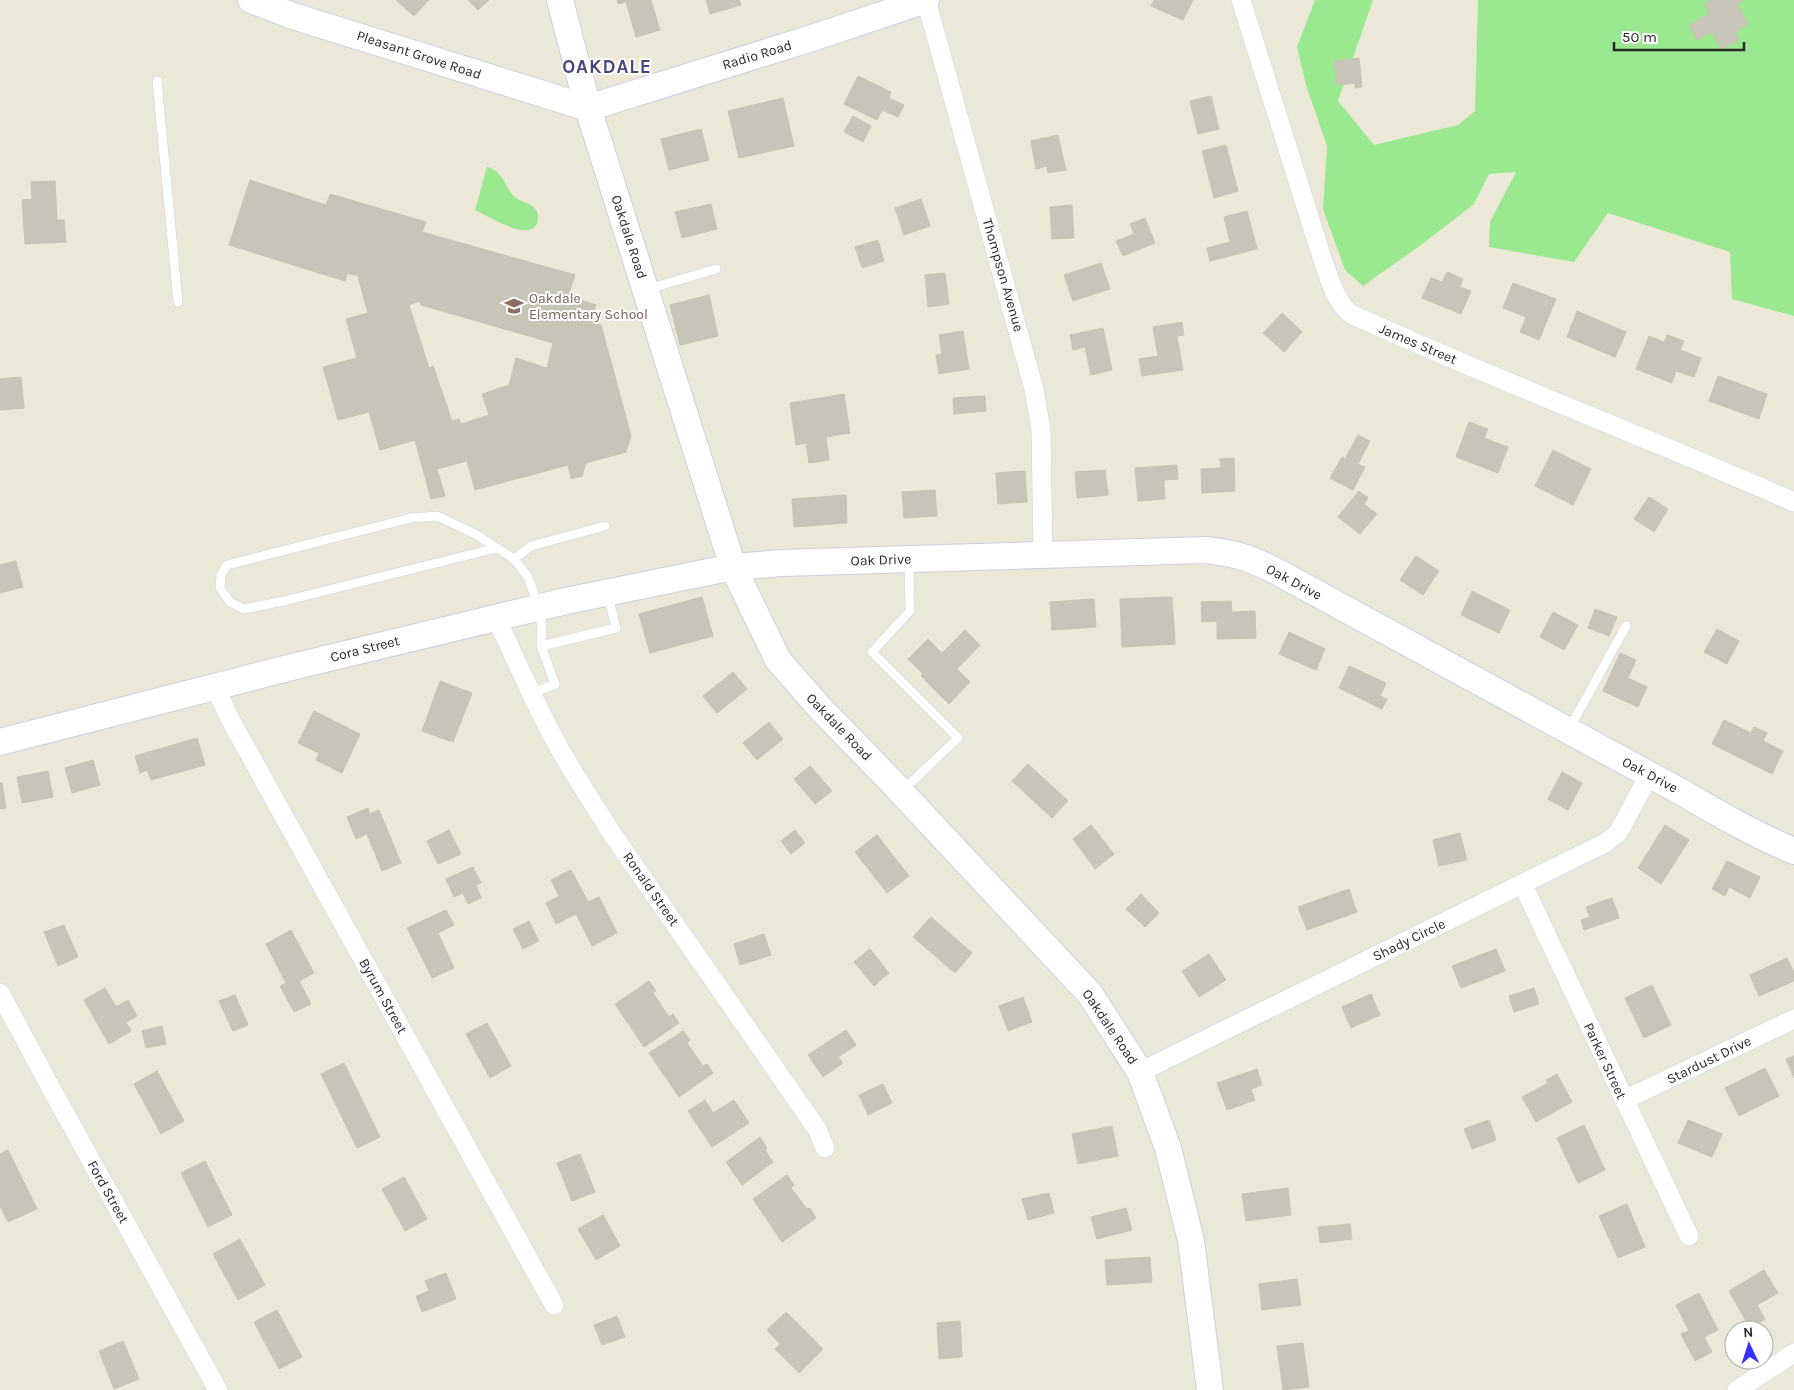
<svg xmlns="http://www.w3.org/2000/svg" width="1794" height="1390" viewBox="0 0 1794 1390" font-family="Karla,sans-serif">
	<style>
		.green { fill: #9ae88f }
		.building { fill: #c7c4b8; stroke: #c7c4b2; fill-rule: evenodd }
		.lines { fill: none; stroke-linecap: round; stroke-linejoin: round }
		.lane-casing { stroke: #cecde3; stroke-width: 10 }
		.street-casing { stroke: #cecde3; stroke-width: 20 }
		.secondary-casing { stroke: #cecde3; stroke-width: 28 }
		.lane { stroke: #fff; stroke-width: 9 }
		.street { stroke: #fff; stroke-width: 19 }
		.secondary { stroke: #fff; stroke-width: 26 }
		.labels { text-anchor: middle; dominant-baseline: central; stroke-width: 4; stroke-linejoin: round; paint-order: stroke }
		.street-label { font-size: 14px; fill: #282828; stroke: #fff }
		.education-label { font-size: 14px; fill: #785e54; stroke: #fff; text-anchor: start }
		.district-label { font-size: 19px; font-weight: bold; letter-spacing: 1px; fill: #47457c; stroke: #fff }
	</style>
	<rect width="100%" height="100%" fill="#ece8d8"/>
	<g class="green">
		<path d="M1315,0H1373L1338,101L1374,145L1458,125L1475,111L1478,0H1794V316L1732,299L1730,252L1608,213L1574,262L1489,247L1490,222L1516,172L1489,174L1474,204L1425,242L1363,286L1345,270L1323,209L1327,146L1306,85L1297,47Z"/>
		<path d="M487,167C502,170 504,185 513,195C519,202 530,202 535,209C538,211 538,216 538,220C533,246 487,215 475,210Z"/>
	</g>
	<g class="building">
		<path d="M396,0H429L414,16Z"/>
		<path d="M468,0H489L478,10Z"/>
		<path d="M617,0H651L660,30L636,37L626,2L618,4Z"/>
		<path d="M706,0H739L741,5L710,14Z"/>
		<path d="M1154,0H1193L1183,20L1151,6Z"/>
		<path d="M1710,0H1744L1737,4L1748,24L1735,32L1739,40L1721,49L1712,32L1697,40L1689,25L1709,14L1704,4Z"/>
		<path d="M1359,58L1362,87L1355,88V83L1337,85L1334,61Z"/>
		<path d="M858,76L891,92L889,98L904,105L898,117L882,110L877,120L844,104Z"/>
		<path d="M1211,96L1219,129L1198,134L1190,101Z"/>
		<path d="M783,98L794,146L739,158L728,111Z"/>
		<path d="M853,116L871,126L863,142L844,132Z"/>
		<path d="M701,129L709,160L669,170L661,139Z"/>
		<path d="M1058,135L1066,170L1048,173L1047,166L1036,169L1031,141Z"/>
		<path d="M1226,145L1238,191L1214,198L1202,151Z"/>
		<path d="M250,180L326,205L330,194L426,222L422,232L575,275L568,296L596,305L590,321L601,325L631,436L626,452L586,463L582,476L571,479L568,465L475,490L467,461L437,469L445,496L431,499L415,440L380,450L369,412L338,420L323,367L357,358L346,319L368,313L358,276L347,273L345,281L229,245ZM420,301L421,305L553,343L547,368L516,358L509,385L482,394L489,415L461,424L459,419L452,421L433,366L429,368L409,305Z"/>
		<path d="M55,181L57,220H64L66,242L25,244L22,200L32,199L31,182Z"/>
		<path d="M921,199L930,226L904,235L895,208Z"/>
		<path d="M711,204L717,229L682,238L675,212Z"/>
		<path d="M1072,205L1074,238L1052,239L1050,207Z"/>
		<path d="M1247,211L1257,249L1210,261L1207,248L1230,242L1224,217Z"/>
		<path d="M1145,218L1155,243L1123,256L1116,241L1134,234L1130,224Z"/>
		<path d="M878,240L884,261L862,268L855,247Z"/>
		<path d="M1101,263L1110,289L1073,301L1064,275Z"/>
		<path d="M1447,272L1463,279L1460,287L1471,291L1461,314L1422,298L1431,278L1442,282Z"/>
		<path d="M945,273L949,304L928,307L925,275Z"/>
		<path d="M1513,283L1556,299L1539,340L1520,332L1526,317L1503,308Z"/>
		<path d="M709,295L718,336L680,345L670,305Z"/>
		<path d="M1577,311L1626,332L1615,357L1567,337Z"/>
		<path d="M1282,313L1302,332L1284,352L1263,333Z"/>
		<path d="M1182,322L1184,335L1177,336L1183,370L1142,376L1139,359L1158,356L1153,327Z"/>
		<path d="M1103,328L1112,370L1091,375L1085,347L1073,350L1070,335Z"/>
		<path d="M963,331L969,369L939,374L936,355L942,354L939,335Z"/>
		<path d="M1667,335L1684,341L1680,350L1701,358L1694,377L1676,371L1672,383L1636,369L1649,336L1664,342Z"/>
		<path d="M1718,376L1767,394L1759,419L1709,401Z"/>
		<path d="M21,377L24,408L0,410V379Z"/>
		<path d="M844,394L850,433L826,437L829,460L809,463L806,443L796,445L790,403Z"/>
		<path d="M985,396L986,411L954,414L953,398Z"/>
		<path d="M1469,422L1488,429L1484,438L1508,447L1498,473L1456,457Z"/>
		<path d="M1358,435L1370,441L1358,464L1365,467L1353,490L1330,478L1342,457L1345,459Z"/>
		<path d="M1553,450L1591,469L1573,505L1535,486Z"/>
		<path d="M1234,458L1235,491L1202,493L1201,469L1221,468L1220,459Z"/>
		<path d="M1177,465L1178,479L1164,480L1165,499L1138,501L1135,468Z"/>
		<path d="M1105,470L1108,495L1077,498L1075,472Z"/>
		<path d="M1025,471L1027,502L998,504L996,473Z"/>
		<path d="M935,490L937,516L904,518L902,492Z"/>
		<path d="M1359,491L1368,498L1364,504L1377,514L1360,534L1338,517Z"/>
		<path d="M846,495L847,523L794,527L792,499Z"/>
		<path d="M1649,497L1668,509L1654,532L1634,519Z"/>
		<path d="M1416,556L1439,571L1423,595L1400,580Z"/>
		<path d="M16,561L23,587L0,593V565Z"/>
		<path d="M1472,591L1510,610L1499,633L1461,615Z"/>
		<path d="M702,597L713,636L650,653L639,614Z"/>
		<path d="M1172,597L1175,644L1122,647L1120,599Z"/>
		<path d="M1094,599L1096,627L1052,630L1050,602Z"/>
		<path d="M1231,601L1232,612L1255,611L1256,638L1217,639V621L1202,622L1201,602Z"/>
		<path d="M1595,609L1617,617L1609,636L1588,628Z"/>
		<path d="M1553,612L1578,625L1564,650L1540,637Z"/>
		<path d="M1717,629L1739,641L1727,664L1704,652Z"/>
		<path d="M965,630L980,645L957,669L970,682L949,704L921,676L923,674L908,659L928,639L942,653Z"/>
		<path d="M1289,632L1325,649L1316,670L1279,654Z"/>
		<path d="M1620,653L1636,660L1628,678L1647,687L1638,707L1603,691Z"/>
		<path d="M1349,666L1386,683L1380,696L1387,699L1382,709L1339,688Z"/>
		<path d="M733,672L747,689L717,713L703,696Z"/>
		<path d="M440,681L472,693L453,742L422,731Z"/>
		<path d="M314,711L360,734L342,773L316,760L319,753L298,743Z"/>
		<path d="M1724,720L1751,733L1754,727L1767,733L1763,741L1783,751L1772,774L1712,744Z"/>
		<path d="M769,722L783,739L757,760L743,743Z"/>
		<path d="M197,738L205,765L151,780L147,770L140,773L135,756Z"/>
		<path d="M93,760L100,785L72,793L65,768Z"/>
		<path d="M1028,764L1068,801L1052,818L1012,781Z"/>
		<path d="M810,766L832,791L815,804L794,779Z"/>
		<path d="M48,771L53,797L22,803L17,777Z"/>
		<path d="M1562,772L1582,783L1568,810L1548,799Z"/>
		<path d="M0,783H2L6,808L0,809Z"/>
		<path d="M368,808L370,814L379,810L401,863L382,871L367,834L356,839L347,817Z"/>
		<path d="M1091,825L1114,854L1095,869L1073,839Z"/>
		<path d="M1665,825L1689,840L1661,884L1638,868Z"/>
		<path d="M449,830L461,854L438,864L427,841Z"/>
		<path d="M795,830L805,843L791,854L781,841Z"/>
		<path d="M1460,833L1467,860L1439,866L1433,840Z"/>
		<path d="M877,835L909,876L887,893L855,852Z"/>
		<path d="M1727,861L1760,877L1750,898L1729,887L1725,896L1712,889Z"/>
		<path d="M473,867L481,883L476,885L481,898L468,904L463,893L454,897L446,879Z"/>
		<path d="M571,870L588,902L599,897L617,933L592,946L576,914L556,924L546,903L559,896L551,880Z"/>
		<path d="M1349,889L1357,912L1307,930L1298,907Z"/>
		<path d="M1141,894L1159,913L1145,927L1126,909Z"/>
		<path d="M1612,898L1619,918L1584,930L1581,920L1590,917L1586,907Z"/>
		<path d="M446,910L454,925L438,933L454,968L432,978L407,928Z"/>
		<path d="M931,917L972,953L955,973L913,937Z"/>
		<path d="M529,921L539,941L523,949L513,929Z"/>
		<path d="M64,925L78,957L58,966L44,932Z"/>
		<path d="M291,930L314,973L299,981L311,1004L294,1012L280,986L286,983L266,944Z"/>
		<path d="M764,934L771,955L740,965L734,944Z"/>
		<path d="M870,949L889,973L874,986L854,962Z"/>
		<path d="M1496,949L1505,971L1461,988L1452,966Z"/>
		<path d="M1209,954L1226,980L1199,997L1182,971Z"/>
		<path d="M1787,958L1794,973V981L1759,996L1750,975Z"/>
		<path d="M649,981L656,991L653,993L669,1017L673,1014L679,1023L644,1047L615,1004Z"/>
		<path d="M1652,985L1671,1025L1644,1038L1625,998Z"/>
		<path d="M105,988L116,1007L128,1000L137,1016L126,1022L131,1031L109,1044L84,1000Z"/>
		<path d="M1534,988L1539,1004L1514,1012L1509,996Z"/>
		<path d="M1371,994L1380,1015L1351,1028L1342,1007Z"/>
		<path d="M235,995L248,1025L233,1031L219,1001Z"/>
		<path d="M1023,997L1032,1022L1008,1031L999,1006Z"/>
		<path d="M487,1023L511,1066L490,1078L466,1034Z"/>
		<path d="M162,1026L166,1044L146,1048L142,1031Z"/>
		<path d="M846,1030L856,1045L838,1057L843,1063L823,1077L808,1055Z"/>
		<path d="M683,1031L690,1040L687,1043L703,1066L707,1064L713,1073L679,1097L649,1053Z"/>
		<path d="M1794,1056V1078L1786,1059Z"/>
		<path d="M344,1063L380,1137L357,1148L321,1074Z"/>
		<path d="M1765,1068L1779,1096L1739,1116L1725,1088Z"/>
		<path d="M1257,1069L1262,1085L1251,1089L1255,1100L1227,1110L1217,1083Z"/>
		<path d="M157,1071L184,1121L161,1134L134,1084Z"/>
		<path d="M1557,1074L1572,1102L1536,1122L1522,1097L1548,1083L1546,1080Z"/>
		<path d="M883,1084L892,1103L868,1115L859,1095Z"/>
		<path d="M705,1100L713,1113L734,1100L749,1123L712,1147L688,1111Z"/>
		<path d="M1489,1120L1496,1140L1472,1149L1464,1129Z"/>
		<path d="M1688,1120L1722,1134L1712,1157L1678,1143Z"/>
		<path d="M1584,1125L1605,1170L1578,1183L1557,1138Z"/>
		<path d="M1112,1126L1118,1156L1078,1164L1072,1134Z"/>
		<path d="M760,1137L767,1148L765,1150L773,1162L742,1185L726,1162Z"/>
		<path d="M8,1150L37,1209L8,1222L0,1206V1154Z"/>
		<path d="M580,1154L595,1192L572,1201L557,1163Z"/>
		<path d="M205,1161L232,1215L208,1227L181,1173Z"/>
		<path d="M787,1175L794,1185L791,1188L807,1209L810,1208L816,1218L782,1242L753,1199Z"/>
		<path d="M404,1177L427,1219L405,1231L382,1189Z"/>
		<path d="M1288,1188L1291,1215L1246,1221L1242,1194Z"/>
		<path d="M1049,1193L1054,1213L1028,1220L1022,1199Z"/>
		<path d="M1627,1204L1645,1247L1618,1258L1599,1216Z"/>
		<path d="M1126,1208L1132,1230L1097,1239L1091,1217Z"/>
		<path d="M603,1215L620,1246L596,1260L578,1229Z"/>
		<path d="M1350,1224L1352,1239L1320,1243L1318,1227Z"/>
		<path d="M240,1239L265,1285L238,1300L213,1254Z"/>
		<path d="M1150,1257L1152,1282L1107,1285L1105,1260Z"/>
		<path d="M1764,1270L1778,1293L1757,1305L1765,1319L1750,1328L1729,1291Z"/>
		<path d="M446,1273L456,1299L422,1312L416,1296L429,1291L425,1281Z"/>
		<path d="M1297,1279L1301,1305L1262,1310L1259,1284Z"/>
		<path d="M1699,1293L1718,1330L1704,1337L1712,1352L1695,1361L1681,1334L1689,1331L1676,1305Z"/>
		<path d="M277,1310L302,1357L279,1369L254,1322Z"/>
		<path d="M786,1312L823,1349L799,1373L775,1349L780,1344L767,1330Z"/>
		<path d="M617,1316L625,1337L602,1345L594,1325Z"/>
		<path d="M960,1321L962,1357L939,1359L937,1323Z"/>
		<path d="M123,1341L139,1379L114,1389L99,1351Z"/>
		<path d="M1303,1343L1309,1387L1283,1390L1277,1346Z"/>
	</g>
	<g class="lines">
		<g class="lane-casing">
			<g id="lane">
				<path d="M157,81L178,302"/>
				<path d="M648,289L716,269"/>
				<path d="M497,548L284,601L244,609L230,602L220,588L221,575L227,565L411,518L437,516L475,534L514,559L528,577L539,608L542,628L541,646L555,684L531,694"/>
				<path d="M514,559L531,546L605,526"/>
				<path d="M541,646L616,628L608,595"/>
				<path d="M1569,729L1626,626"/>
				<path d="M903,790L958,738L872,652L910,611L909,562"/>
			</g>
		</g>
		<g class="street-casing">
			<g id="street">
				<path d="M926,0L1034,389L1041,430L1043,555"/>
				<path d="M1241,0L1323,261C1330,279 1335,302 1351,314C1497,381 1647,437 1794,502"/>
				<path d="M496,617C516,661 535,704 558,746C575,776 594,805 613,835L817,1129L825,1148"/>
				<path d="M215,687L230,719L554,1305"/>
				<path d="M1523,885L1689,1236"/>
				<path d="M0,993L52,1090L218,1390"/>
				<path d="M1140,1072L1605,843L1617,834L1621,828L1649,775"/>
				<path d="M1624,1100L1794,1019"/>
				<path d="M1737,1390L1794,1353"/>
			</g>
		</g>
		<g class="secondary-casing">
			<g id="secondary">
				<path d="M251,0L293,16L588,108L812,38L926,0"/>
				<path d="M560,0L588,108L733,567L778,660L820,708L889,779L1090,994L1140,1072L1168,1148L1191,1241L1210,1390"/>
				<path d="M0,742L288,668L566,601L733,567L782,563L1205,550C1233,553 1247,557 1272,569L1683,793C1719,814 1755,835 1794,851"/>
			</g>
		</g>
		<use href="#lane" class="lane"/>
		<use href="#street" class="street"/>
		<use href="#secondary" class="secondary"/>
	</g>
	<defs>
		<g id="school-bare" transform="scale(1.5)"><path d="M0-5L7-2L0 1L-7-2ZM-4 1L0 2.5L4 1V4Q0 6-4 4Z" fill="#8d6e63" stroke="#fff" stroke-width="2.5" paint-order="stroke"/></g>
	</defs>
	<g fill-rule="evenodd">
		<use href="#school-bare" x="514" y="306"/>
	</g>
	<g class="labels">
		<g class="street-label">
			<text transform="translate(419 55) rotate(18)">Pleasant Grove Road</text>
			<text transform="translate(757 55) rotate(-17)">Radio Road</text>
			<text transform="translate(629 237) rotate(72)">Oakdale Road</text>
			<text transform="translate(1003 275) rotate(74)">Thompson Avenue</text>
			<text transform="translate(1418 344) rotate(23)">James Street</text>
			<text transform="translate(881 560) rotate(-2)">Oak Drive</text>
			<text transform="translate(1294 582) rotate(28)">Oak Drive</text>
			<text transform="translate(365 649) rotate(-14)">Cora Street</text>
			<text transform="translate(839 727) rotate(46)">Oakdale Road</text>
			<text transform="translate(1650 775) rotate(28)">Oak Drive</text>
			<text transform="translate(651 889) rotate(55)">Ronald Street</text>
			<text transform="translate(1409 940) rotate(-26)">Shady Circle</text>
			<text transform="translate(383 996) rotate(61)">Byrum Street</text>
			<text transform="translate(1110 1027) rotate(56)">Oakdale Road</text>
			<text transform="translate(1709 1060) rotate(-26)">Stardust Drive</text>
			<text transform="translate(1605 1061) rotate(65)">Parker Street</text>
			<text transform="translate(108 1192) rotate(61)">Ford Street</text>
		</g>
		<g class="education-label">
			<text x="529" y="298">Oakdale<tspan x="529" dy="16">Elementary School</tspan></text>
		</g>
		<g class="district-label">
			<text x="607" y="67">OAKDALE</text>
		</g>
	</g>
	<g transform="translate(1749 1345) rotate(356)"><circle r="24" fill="#ffffff" stroke="#a9a9a9"/>
	<path d="M0-4L9 19L0 12L-9 19Z" fill="#3932ff"/>
	<text y="-8" font-size="14" font-weight="bold" text-anchor="middle" fill="#282828">N</text>
	</g>
	<path d="M1614 42v8h130v-8" fill="none" stroke="#282828" stroke-width="2.5"/>
	<text x="1622" y="42" font-size="15" fill="#282828" stroke="#ffffff" stroke-width="4" paint-order="stroke">50 m</text>
</svg>
